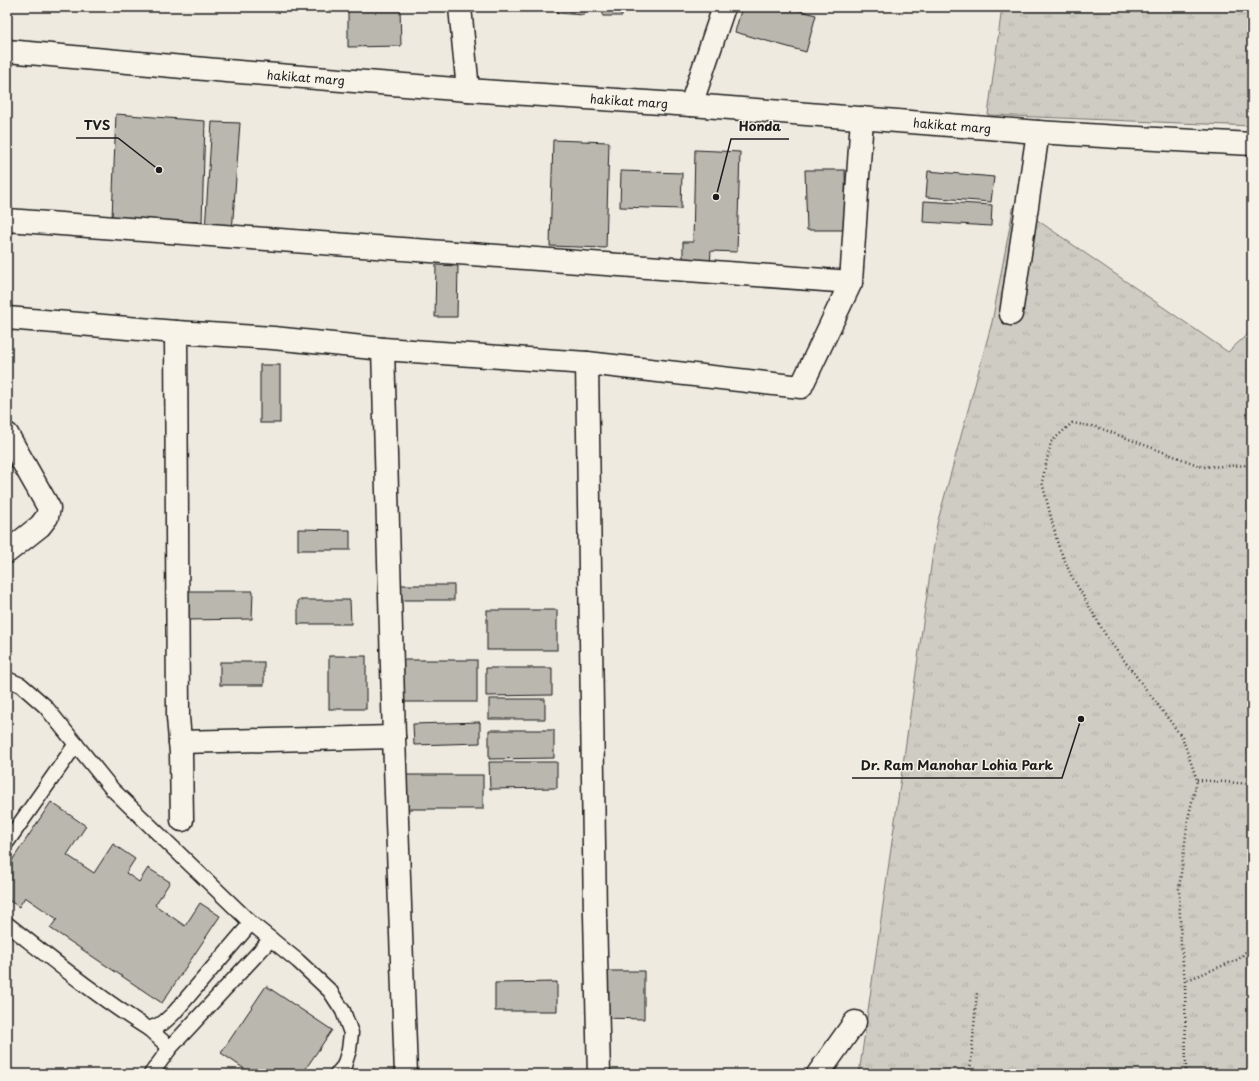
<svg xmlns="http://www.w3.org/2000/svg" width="1259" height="1081" viewBox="0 0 1259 1081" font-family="'Playpen Sans',sans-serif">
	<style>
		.park { fill: url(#park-tufts); stroke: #767470 }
		.building { fill: #bab7af; stroke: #1c1c1c }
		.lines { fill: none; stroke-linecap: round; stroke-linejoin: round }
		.service-casing { stroke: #1c1c1c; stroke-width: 17 }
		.minor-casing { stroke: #1c1c1c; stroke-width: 25 }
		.tertiary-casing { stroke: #1c1c1c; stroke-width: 25 }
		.path { stroke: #1c1c1c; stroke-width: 2.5; stroke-dasharray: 1 3; stroke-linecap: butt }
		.service { stroke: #f7f3e8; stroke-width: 14 }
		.minor { stroke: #f7f3e8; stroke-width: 22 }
		.tertiary { stroke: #f7f3e8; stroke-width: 22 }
		.labels { text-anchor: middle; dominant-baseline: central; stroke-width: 3; stroke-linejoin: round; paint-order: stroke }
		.street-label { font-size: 12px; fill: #1c1c1c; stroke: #f7f3e8 }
		.leader { fill: none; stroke: #1c1c1c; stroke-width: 1.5 }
		.callout-dot { fill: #1c1c1c; stroke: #f7f3e8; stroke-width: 1.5 }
		.callout-label { font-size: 13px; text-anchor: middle; font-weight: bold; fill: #1c1c1c; stroke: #f7f3e8; stroke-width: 3; stroke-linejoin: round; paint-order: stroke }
	</style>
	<defs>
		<pattern id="park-tufts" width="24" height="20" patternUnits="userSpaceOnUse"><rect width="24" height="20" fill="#cfccc3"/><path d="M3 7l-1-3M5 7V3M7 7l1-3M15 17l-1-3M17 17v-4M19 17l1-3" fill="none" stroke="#b1afa7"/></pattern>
	</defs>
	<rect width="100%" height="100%" fill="#eeeae0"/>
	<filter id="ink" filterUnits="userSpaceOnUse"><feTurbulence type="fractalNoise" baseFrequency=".025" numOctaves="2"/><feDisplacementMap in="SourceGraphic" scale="8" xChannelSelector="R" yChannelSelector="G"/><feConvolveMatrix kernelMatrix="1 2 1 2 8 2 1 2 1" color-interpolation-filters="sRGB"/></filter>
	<g filter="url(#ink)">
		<g class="park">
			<path d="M1002,7H1252V126L988,115Z"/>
			<path d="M1014,204L1228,352L1252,330V1074H859L937,524L992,322Z"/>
		</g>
		<g class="building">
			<path d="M348,7H400L401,46L348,47Z"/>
			<path d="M557,7H585L584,15L557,13Z"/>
			<rect x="603" y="7" width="19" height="9"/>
			<path d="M742,7H787L816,15L806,52L735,32Z"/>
			<path d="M116,114L205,121L202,222L112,219Z"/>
			<path d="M212,122L240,123L232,232L205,230Z"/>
			<path d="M553,140L609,142L606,248L550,246Z"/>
			<path d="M695,150L740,152L737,252L711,251L710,265L683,264V242H693Z"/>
			<path d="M805,170H845L846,230H807Z"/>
			<path d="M621,171L682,173L681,209L620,207Z"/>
			<path d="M928,171L994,177L991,202L926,197Z"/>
			<path d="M924,201L992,205L991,226L923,222Z"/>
			<path d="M7,228H10L7,298Z"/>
			<path d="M436,265L458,266L457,317H435Z"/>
			<rect x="260" y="365" width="20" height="58"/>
			<path d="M298,529L350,530V550H298Z"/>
			<rect x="396" y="585" width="58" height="15"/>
			<path d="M186,591H253L252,619L186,620Z"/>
			<path d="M298,600H350L351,624H298Z"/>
			<rect x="487" y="610" width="70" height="40"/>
			<rect x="329" y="656" width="37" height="53"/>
			<rect x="400" y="660" width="77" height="42"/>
			<rect x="220" y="662" width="44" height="23"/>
			<path d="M486,668H552V695L486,696Z"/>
			<rect x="489" y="699" width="56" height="20"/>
			<path d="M480,722V743L414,745L413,724Z"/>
			<path d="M489,730H554V758L489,759Z"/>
			<path d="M489,762H557V788L490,789Z"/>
			<rect x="402" y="775" width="81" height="34"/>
			<path d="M51,802L86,826L67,855L94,873L113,844L135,859L126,873L139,882L148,868L170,882L155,905L185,926L200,903L220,916L162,1003L50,928L57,919L25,897L19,907L7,899V868Z"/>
			<path d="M601,971H644V1019L601,1018Z"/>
			<path d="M557,982V1011H495V983Z"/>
			<path d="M266,986L332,1030L302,1074H252L221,1053Z"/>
		</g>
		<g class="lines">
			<g class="service-casing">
				<g id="service">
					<path d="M7,679L21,685L45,706L112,789L251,923L298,961L330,991L343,1011L351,1033L349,1050L344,1066L337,1074"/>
					<path d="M7,842L76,744"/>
					<path d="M7,924C53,960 99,998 149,1029L163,1023L174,1013L251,923"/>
					<path d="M149,1029L170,1048L151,1074"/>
					<path d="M170,1048L271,939"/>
				</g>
			</g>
			<g class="minor-casing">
				<g id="minor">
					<path d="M460,7L468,90"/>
					<path d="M691,105L724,7"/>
					<path d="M7,220L851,282"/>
					<path d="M1011,314L1038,132"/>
					<path d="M7,318L176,332L273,338L383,349L587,363L801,387L851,282L862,118"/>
					<path d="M176,332L178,717L181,753L182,820"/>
					<path d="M383,349L394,737L406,1074"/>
					<path d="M587,363L595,915L599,1074"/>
					<path d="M7,434L49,508L47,517L40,526L7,552"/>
					<path d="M180,742L394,737"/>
					<path d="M818,1074L855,1022"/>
				</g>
			</g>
			<g class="tertiary-casing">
				<g id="tertiary">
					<path id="s1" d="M7,51L227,71L468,90L691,105L1038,132L1118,137L1252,144"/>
				</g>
			</g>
			<g class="path">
				<path d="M1197,780L1252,784"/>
				<path d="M1185,981L1181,945L1179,889L1188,819L1197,780L1182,737L1108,639L1071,575L1058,545L1042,482L1051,442L1072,423L1097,427L1203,467L1252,465"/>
				<path d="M970,1074L977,992"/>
				<path d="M1186,1074L1185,981L1239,959L1252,945"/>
			</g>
			<use href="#service" class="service"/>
			<use href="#minor" class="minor"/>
			<use href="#tertiary" class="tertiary"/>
		</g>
	</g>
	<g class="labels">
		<g class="street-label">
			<text stroke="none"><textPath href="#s1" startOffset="300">hakikat marg</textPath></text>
			<text stroke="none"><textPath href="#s1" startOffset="624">hakikat marg</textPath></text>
			<text stroke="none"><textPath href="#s1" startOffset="948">hakikat marg</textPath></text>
		</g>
	</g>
	<path class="leader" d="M159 170L118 138H76M716 197L731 139H789M1081 719L1062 778H852"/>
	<g class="callout-dot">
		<circle cx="159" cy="170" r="4"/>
		<circle cx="716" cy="197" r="4"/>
		<circle cx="1081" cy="719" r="4"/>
	</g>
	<g class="callout-label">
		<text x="97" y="130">TVS</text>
		<text x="760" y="131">Honda</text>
		<text x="957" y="770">Dr. Ram Manohar Lohia Park</text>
	</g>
	<rect width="1259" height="1081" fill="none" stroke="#f7f3e8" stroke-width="24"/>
	<rect x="12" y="12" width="1235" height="1057" fill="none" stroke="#1c1c1c" stroke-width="1.5" filter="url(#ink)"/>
</svg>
